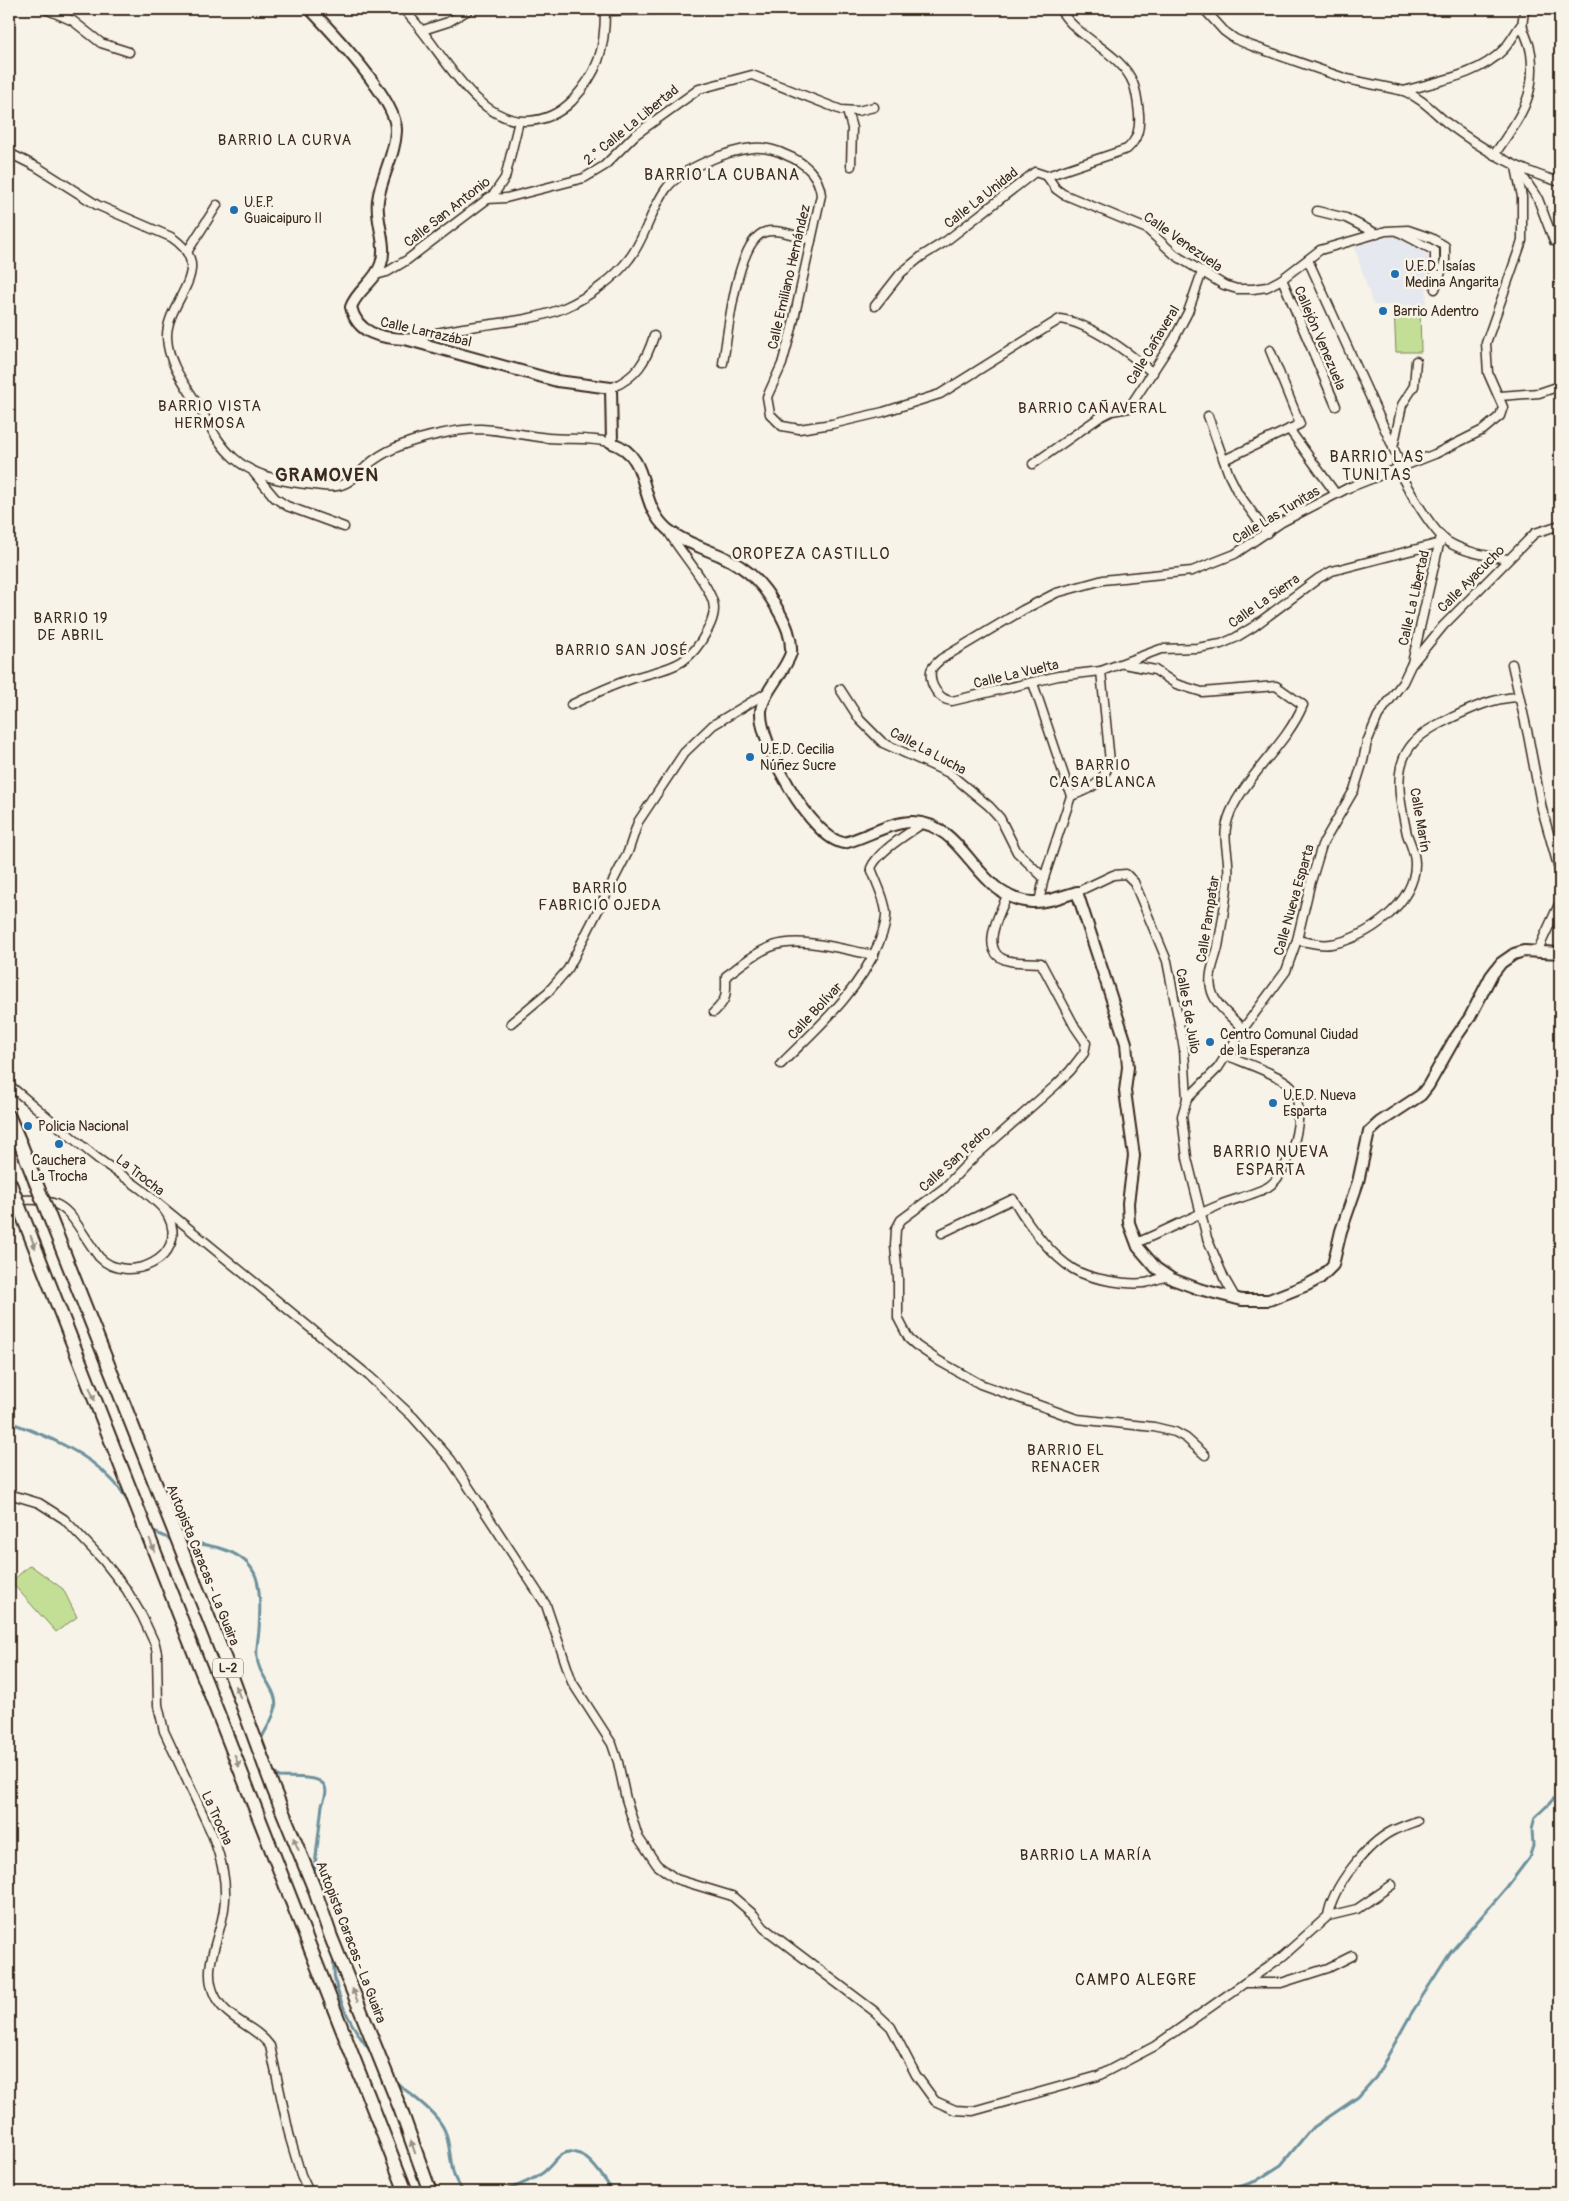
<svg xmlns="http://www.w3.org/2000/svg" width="1569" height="2201" viewBox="0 0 1569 2201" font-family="Pangolin,sans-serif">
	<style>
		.built { fill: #e5e8ee }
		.green { fill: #c3df96; stroke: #7f845a }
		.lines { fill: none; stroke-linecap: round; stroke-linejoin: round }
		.stream { stroke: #6d919d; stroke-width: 3 }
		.minor-casing { stroke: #3b2a1e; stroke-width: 11 }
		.tertiary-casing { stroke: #3b2a1e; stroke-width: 14 }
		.trunk-casing { stroke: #3b2a1e; stroke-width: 16 }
		.minor { stroke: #f7f3e8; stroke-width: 8 }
		.tertiary { stroke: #f7f3e8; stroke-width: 10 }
		.trunk { stroke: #f7f3e8; stroke-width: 12 }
		.trunk-bridge-casing { stroke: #3b2a1e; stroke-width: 16; stroke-linecap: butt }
		.trunk-bridge { stroke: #f7f3e8; stroke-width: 12 }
		.oneway { fill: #998e83 }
		.poi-dot { fill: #1f6fb2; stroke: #f7f3e8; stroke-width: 2 }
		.labels { text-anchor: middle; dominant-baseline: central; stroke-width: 5; stroke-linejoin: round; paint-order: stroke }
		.shield { fill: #f7f3e8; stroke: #73665b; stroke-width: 1 }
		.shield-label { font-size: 12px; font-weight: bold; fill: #3b2a1e }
		.street-label { font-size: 14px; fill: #3b2a1e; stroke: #f7f3e8 }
		.poi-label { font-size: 14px; fill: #3b2a1e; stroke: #f7f3e8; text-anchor: start }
		.neighbourhood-label { font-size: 15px; letter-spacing: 1px; fill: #3b2a1e; stroke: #f7f3e8 }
		.quarter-label { font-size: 16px; letter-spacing: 1px; fill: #3b2a1e; stroke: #f7f3e8 }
		.district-label { font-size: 19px; font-weight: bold; letter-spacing: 1px; fill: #3b2a1e; stroke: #f7f3e8 }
	</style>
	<rect width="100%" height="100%" fill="#f7f3e8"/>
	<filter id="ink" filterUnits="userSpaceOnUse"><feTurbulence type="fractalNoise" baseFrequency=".02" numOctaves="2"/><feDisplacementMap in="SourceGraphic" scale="10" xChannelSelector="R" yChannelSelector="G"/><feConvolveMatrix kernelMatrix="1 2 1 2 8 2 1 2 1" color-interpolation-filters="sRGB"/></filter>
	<g filter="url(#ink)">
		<path class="built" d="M1397,234L1428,255L1426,305H1373L1353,243L1383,239Z"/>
		<g class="green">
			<path d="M1394,308H1420L1421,352H1396Z"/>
			<path d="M30,1565L63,1589L77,1617L56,1632L11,1582Z"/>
		</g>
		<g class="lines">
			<g class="stream">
				<path d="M9,1422C45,1435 87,1452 113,1481C120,1488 125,1498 131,1506"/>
				<path d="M150,1530L174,1541"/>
				<path d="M183,1542C207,1544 246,1549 256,1577C261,1591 260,1615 259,1630C258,1640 256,1648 257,1657C258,1677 280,1690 275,1710C272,1722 264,1731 260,1742"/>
				<path d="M271,1770L279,1777C300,1778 338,1772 322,1805L314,1874"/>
				<path d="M334,1959C331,1992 352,2028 372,2053"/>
				<path d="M395,2081C410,2095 433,2109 443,2127C454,2146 446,2178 465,2192"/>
				<path d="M502,2192C515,2187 529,2182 541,2174C549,2169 554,2160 561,2155C582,2141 604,2178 613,2192"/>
				<path d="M1225,2192L1256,2181L1281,2165L1311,2129L1358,2097L1376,2077L1411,2014L1450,1953L1507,1887L1529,1858L1533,1846L1532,1829L1535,1817L1549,1804L1560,1791"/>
			</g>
			<g class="minor-casing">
				<g id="minor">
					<path d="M46,9L73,21L101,43L129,52"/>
					<path d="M403,9C439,43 473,124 528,121C546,120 560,113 572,101C598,73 605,50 605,11L600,9"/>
					<path d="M1204,9L1224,31L1235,39L1252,46L1347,79L1404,91C1421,98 1433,111 1447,123C1482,149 1517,170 1560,182"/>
					<path d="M605,11L675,9"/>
					<path d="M423,30L448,22L470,9"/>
					<path d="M1404,91C1436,81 1478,76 1503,50C1510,43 1515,33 1521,25"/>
					<path d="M847,111L852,128L851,166"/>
					<path d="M9,153L37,167L97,205L171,237C219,268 166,300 167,337C168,364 185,384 198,405C209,424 217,443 234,458C256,478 286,482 315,485C323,486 333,488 341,485C353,482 363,468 374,460C393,446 416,439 440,434C453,431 467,429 481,429C503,430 526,436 548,438C570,440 591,437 612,443"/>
					<path d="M1494,155C1518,120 1537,98 1531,53C1528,32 1518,33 1525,9"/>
					<path d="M1519,171L1538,199L1554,241L1560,240"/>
					<path d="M1047,176L1056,189L1063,194L1147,229L1175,255L1224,285L1237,289H1253L1267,287L1282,279L1320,250L1386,231L1408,230L1431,238L1445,246V261L1435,289"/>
					<path d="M487,199L506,198L584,178L604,166L635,135L699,89L752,75L841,110L858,111L874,107"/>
					<path d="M1317,211L1346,218L1377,234"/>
					<path d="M1397,231L1435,251V279"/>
					<path d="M187,252L217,205"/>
					<path d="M1308,260L1397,456V469"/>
					<path d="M376,275L387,272L407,260L494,194L505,178L519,121"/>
					<path d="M1282,279L1336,406"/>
					<path d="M875,306L901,273L922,256L946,241L1035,172L1047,176L1127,149C1138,139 1140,128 1139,114C1138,104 1137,92 1133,83C1121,52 1077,39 1060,9"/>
					<path d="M407,339C430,334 454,329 477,326C506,322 539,319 566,307C588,297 614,279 629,259C645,239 650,211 666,189C680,169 729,150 753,148C764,147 776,150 786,155C804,162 819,175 821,195L792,328L782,364L767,397L770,414L782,426L799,429L832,424L883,412L940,394L1060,319C1091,323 1130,354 1153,373"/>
					<path d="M723,363C728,335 736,241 765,232C778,228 798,237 811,240"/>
					<path d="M611,388C637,377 646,361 654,336"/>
					<path d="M1500,396L1539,393L1560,386"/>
					<path d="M1208,416L1229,475L1238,493L1267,533"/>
					<path d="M1289,429L1336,494"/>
					<path d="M1393,448L1402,405L1414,386L1416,361"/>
					<path d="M1224,460L1300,424L1270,350"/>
					<path d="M1033,464L1100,417L1112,411L1129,408L1174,339L1188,312L1202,272"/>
					<path d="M1397,469C1408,488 1431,530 1448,542C1466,553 1488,556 1508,559"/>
					<path d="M254,473L275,498L287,506L344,527"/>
					<path d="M1440,543L1332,571L1319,578L1253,627L1235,638L1221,644L1197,648L1161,649L1101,671L1058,676L952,701C939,700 929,685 931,671C932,666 938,662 941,659L1023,610L1056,593L1103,580L1192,571L1235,554L1282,522L1348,488L1435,454L1483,430L1500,416L1503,407L1488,373L1486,343L1522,241V197L1516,167"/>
					<path d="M1412,663L1440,540"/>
					<path d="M1124,664L1155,670L1176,684L1202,692L1276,686L1303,705C1287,743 1253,769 1234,805C1217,837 1231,848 1228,879C1226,901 1222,924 1218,947C1215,960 1208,974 1211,988C1214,1005 1232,1017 1243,1029"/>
					<path d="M1512,664L1528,735L1542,809L1560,873"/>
					<path d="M1033,683L1071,796L1044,878L1039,902"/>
					<path d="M840,689L860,720L883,743L949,773L989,806L1000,818L1017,852L1044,878"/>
					<path d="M571,705C591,695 612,685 634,678C670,667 688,668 707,631C712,622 716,612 713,602C706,580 680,552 668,531"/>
					<path d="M1071,796C1093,788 1102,784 1110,762L1101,671"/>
					<path d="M1077,892L1113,875L1126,874L1134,882L1167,961L1184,1049L1187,1099L1182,1116L1187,1158L1207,1238L1224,1278L1236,1299"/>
					<path d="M1008,894C1000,912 976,955 1010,961C1020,963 1031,962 1041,963L1075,1027L1086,1043L1084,1053L1070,1071L1056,1085L970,1161L944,1188L901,1220L896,1229L895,1246L898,1278V1318L909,1339L917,1346L939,1361L980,1384L1077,1419L1154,1427L1175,1432L1186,1438L1205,1455"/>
					<path d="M1297,940C1308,942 1320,946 1331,944C1366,939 1416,903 1415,863C1415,853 1410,843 1407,834C1395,779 1390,746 1447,720C1470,709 1492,698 1518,697"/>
					<path d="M1537,952L1560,902"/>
					<path d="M714,1012C728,999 726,994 726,976C741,965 756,952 773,946C801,936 844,950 874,955"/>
					<path d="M511,1023L548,992L568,969L628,852L638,822L684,753L713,725L768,692"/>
					<path d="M781,1064C818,1027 857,994 878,945C882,935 887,923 886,912C884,896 876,882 871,868C878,851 908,834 923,823"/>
					<path d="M9,1085C38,1109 67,1134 97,1158C116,1172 158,1197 168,1216C190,1258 127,1286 99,1257C67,1213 70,1194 9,1201"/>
					<path d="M1187,1099L1218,1068L1243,1029L1286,971L1297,940L1310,885L1322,845L1354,790L1363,761L1367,742L1378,716L1403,682L1411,665L1443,626L1528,540L1535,533L1560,525"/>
					<path d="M154,1200L369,1376L413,1417L451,1460L546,1605L572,1682L612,1744L618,1762L626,1799L638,1837L657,1865L676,1879L732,1896L754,1915L764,1928L874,2011L891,2027L916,2075L935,2101L955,2110L973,2111L1098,2076L1155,2046L1283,1956L1328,1916L1357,1909L1392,1885"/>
					<path d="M942,1233L1013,1199C1028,1224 1048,1253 1073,1269C1089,1279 1126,1285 1144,1283C1152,1282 1159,1278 1167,1276"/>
					<path d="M1136,1243C1165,1231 1193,1216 1222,1204C1235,1199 1258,1193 1268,1187C1291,1172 1309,1108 1291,1086C1281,1075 1242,1062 1226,1055"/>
					<path d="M9,1494L39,1503L64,1519L103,1560L126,1589L142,1616L155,1644L157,1653L158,1705L164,1731L212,1834C221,1858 228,1883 224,1909C220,1939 200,1969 216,1998C229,2021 256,2026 270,2046L290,2138L301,2175L309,2192"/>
					<path d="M1328,1916C1332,1887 1367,1844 1392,1831C1400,1827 1409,1824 1417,1821"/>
					<path d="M1245,1983H1281L1328,1968L1352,1956"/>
				</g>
			</g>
			<g class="tertiary-casing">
				<path id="tertiary" d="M310,9C331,31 398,101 396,131C395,156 381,176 378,200C375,221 388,244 381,264C375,282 357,290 351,307C357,334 381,338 405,339L557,381L611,388L612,443C653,457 636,502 667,529C679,539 693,544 707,550C742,563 760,578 778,610C786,624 792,637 791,653C785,672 763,692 761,711C759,743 811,839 844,843C867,837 889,822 913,822C966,823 976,899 1032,902C1046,903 1063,896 1077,892L1126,1043L1128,1067L1125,1091L1134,1156L1128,1203L1129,1223L1138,1247L1156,1268L1172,1279L1199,1289L1242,1300H1269L1307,1285L1320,1278L1333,1265L1341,1231L1358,1182L1369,1132L1380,1122L1421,1095L1428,1086L1454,1040L1470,1017L1491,976L1501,963L1514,954L1524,951L1560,953"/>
			</g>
			<g class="trunk-casing">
				<path id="trunk" d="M9,1117L21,1145"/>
			</g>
			<use href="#minor" class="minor"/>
			<use href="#tertiary" class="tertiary"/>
			<use href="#trunk" class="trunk"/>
			<g class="trunk-bridge-casing">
				<g id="trunk-bridge">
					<path d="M21,1145L232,1677L273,1788L314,1888L331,1937L400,2108L430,2192"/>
					<path d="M9,1181L406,2192"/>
				</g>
			</g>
			<use href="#trunk-bridge" class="trunk-bridge"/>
		</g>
		<defs><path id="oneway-solid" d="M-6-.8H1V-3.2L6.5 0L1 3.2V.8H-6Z" transform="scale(1.25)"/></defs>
		<g class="oneway">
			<use href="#oneway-solid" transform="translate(33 1242) rotate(69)"/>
			<use href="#oneway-solid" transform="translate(92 1394) rotate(69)"/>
			<use href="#oneway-solid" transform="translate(152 1545) rotate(69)"/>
			<use href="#oneway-solid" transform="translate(238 1692) rotate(-111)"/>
			<use href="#oneway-solid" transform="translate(237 1761) rotate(69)"/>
			<use href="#oneway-solid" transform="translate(296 1844) rotate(-113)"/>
			<use href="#oneway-solid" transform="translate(355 1995) rotate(-112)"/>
			<use href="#oneway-solid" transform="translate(413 2147) rotate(-109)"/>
		</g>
	</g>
	<g class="poi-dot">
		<circle cx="234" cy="210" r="5"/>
		<circle cx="1395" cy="274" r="5"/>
		<circle cx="1383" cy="311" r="5"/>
		<circle cx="750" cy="757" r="5"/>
		<circle cx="1210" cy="1042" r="5"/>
		<circle cx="1273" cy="1103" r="5"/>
		<circle cx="28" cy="1126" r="5"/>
		<circle cx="59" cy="1144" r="5"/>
	</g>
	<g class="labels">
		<rect class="shield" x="213" y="1658.5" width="30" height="19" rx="4"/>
		<g class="shield-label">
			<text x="228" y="1668">L-2</text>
		</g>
		<g class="street-label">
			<text transform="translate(631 125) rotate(-39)">2.° Calle La Libertad</text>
			<text transform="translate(981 198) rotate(-38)">Calle La Unidad</text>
			<text transform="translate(447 212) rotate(-38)">Calle San Antonio</text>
			<text transform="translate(1183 242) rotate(35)">Calle Venezuela</text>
			<text transform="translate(789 277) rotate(-77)">Calle Emiliano Hernández</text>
			<text transform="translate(426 332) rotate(13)">Calle Larrazábal</text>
			<text transform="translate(1320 338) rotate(67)">Callejón Venezuela</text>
			<text transform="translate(1153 345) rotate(-59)">Calle Cañaveral</text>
			<text transform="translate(1276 515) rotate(-31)">Calle Las Tunitas</text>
			<text transform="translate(1471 579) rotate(-45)">Calle Ayacucho</text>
			<text transform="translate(1414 598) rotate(-77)">Calle La Libertad</text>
			<text transform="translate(1264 601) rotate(-35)">Calle La Sierra</text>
			<text transform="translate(1016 674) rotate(-13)">Calle La Vuelta</text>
			<text transform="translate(928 751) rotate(28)">Calle La Lucha</text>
			<text transform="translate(1420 820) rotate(80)">Calle Marín</text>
			<text transform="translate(1294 900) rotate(-74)">Calle Nueva Esparta</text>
			<text transform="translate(1208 919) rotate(-81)">Calle Pampatar</text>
			<text transform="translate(815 1011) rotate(-47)">Calle Bolívar</text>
			<text transform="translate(1188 1011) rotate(80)">Calle 5 de Julio</text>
			<text transform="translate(955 1159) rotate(-42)">Calle San Pedro</text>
			<text transform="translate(140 1175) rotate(38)">La Trocha</text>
			<text transform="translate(203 1565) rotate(68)">Autopista Caracas - La Guaira</text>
			<text transform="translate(217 1818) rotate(66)">La Trocha</text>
			<text transform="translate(351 1942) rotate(69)">Autopista Caracas - La Guaira</text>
		</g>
		<g class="poi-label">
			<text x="244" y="202">U.E.P.<tspan x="244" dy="16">Guaicaipuro II</tspan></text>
			<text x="1405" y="266">U.E.D. Isaías<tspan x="1405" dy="16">Medina Angarita</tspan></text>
			<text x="1393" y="311">Barrio Adentro</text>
			<text x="760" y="749">U.E.D. Cecilia<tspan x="760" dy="16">Núñez Sucre</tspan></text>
			<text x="1220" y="1034">Centro Comunal Ciudad<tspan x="1220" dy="16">de la Esperanza</tspan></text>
			<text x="1283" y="1095">U.E.D. Nueva<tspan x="1283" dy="16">Esparta</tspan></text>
			<text x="38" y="1126">Policia Nacional</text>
			<text x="59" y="1160" text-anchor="middle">Cauchera<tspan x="59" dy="16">La Trocha</tspan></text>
		</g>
		<g class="neighbourhood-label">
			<text x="285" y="140">BARRIO LA CURVA</text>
			<text x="210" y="406">BARRIO VISTA<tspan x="210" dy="17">HERMOSA</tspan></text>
			<text x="1093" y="408">BARRIO CAÑAVERAL</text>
			<text x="71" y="618">BARRIO 19<tspan x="71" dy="17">DE ABRIL</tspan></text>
			<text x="622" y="650">BARRIO SAN JOSÉ</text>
			<text x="1103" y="765">BARRIO<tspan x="1103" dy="17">CASA BLANCA</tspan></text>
			<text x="600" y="888">BARRIO<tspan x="600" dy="17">FABRICIO OJEDA</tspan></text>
			<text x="1066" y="1450">BARRIO EL<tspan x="1066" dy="17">RENACER</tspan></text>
			<text x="1086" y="1855">BARRIO LA MARÍA</text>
		</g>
		<g class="quarter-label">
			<text x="722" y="175">BARRIO LA CUBANA</text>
			<text x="1377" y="457">BARRIO LAS<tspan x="1377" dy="18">TUNITAS</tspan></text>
			<text x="811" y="554">OROPEZA CASTILLO</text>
			<text x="1271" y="1152">BARRIO NUEVA<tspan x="1271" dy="18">ESPARTA</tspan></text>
			<text x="1136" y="1980">CAMPO ALEGRE</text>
		</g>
		<g class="district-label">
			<text x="327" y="475">GRAMOVEN</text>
		</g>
	</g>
	<rect width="1569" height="2201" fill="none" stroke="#f7f3e8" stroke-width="30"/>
	<rect x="15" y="15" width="1539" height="2171" fill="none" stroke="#3b2a1e" stroke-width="2" filter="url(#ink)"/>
</svg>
